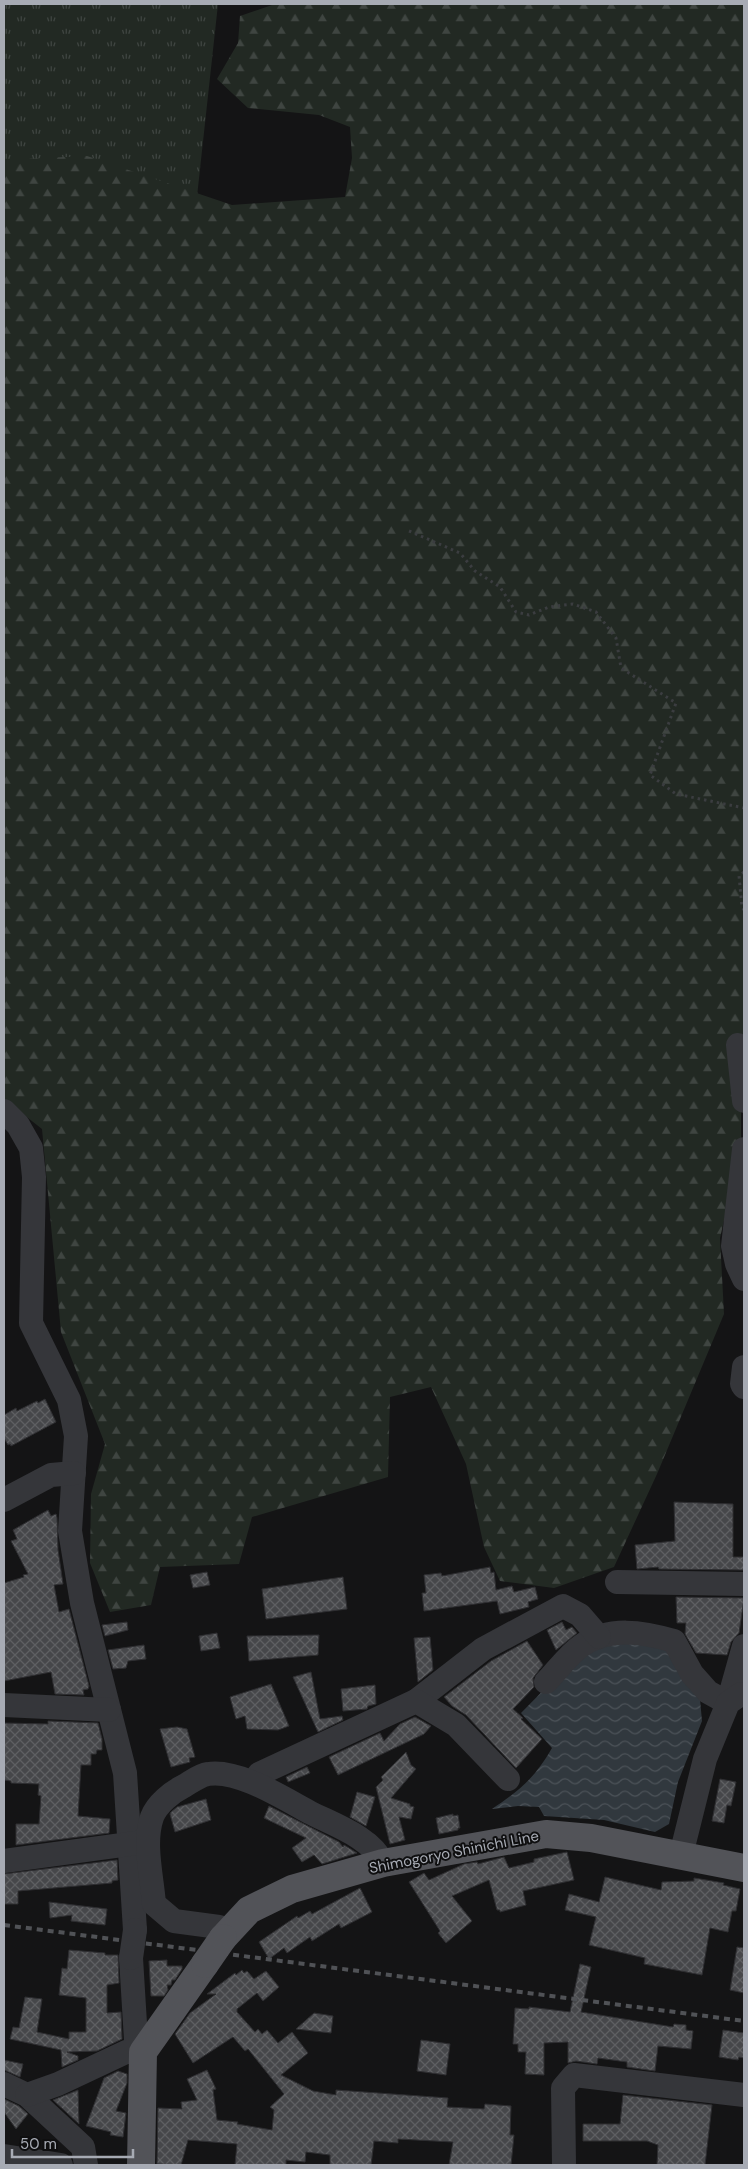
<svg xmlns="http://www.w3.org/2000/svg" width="748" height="2169" viewBox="0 0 748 2169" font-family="'DM Sans',sans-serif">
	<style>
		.grass { fill: url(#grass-tufts) }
		.forest { fill: url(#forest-firs) }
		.water { fill: url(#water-waves) }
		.building { fill: url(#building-cross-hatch); stroke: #2e2e31 }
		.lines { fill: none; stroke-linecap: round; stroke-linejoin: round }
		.path { stroke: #3b3d40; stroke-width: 3; stroke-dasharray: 2.5 4; stroke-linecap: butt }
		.minor { stroke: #35363a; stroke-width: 24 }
		.major { stroke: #525358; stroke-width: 28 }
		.rail { stroke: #505256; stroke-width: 4; stroke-dasharray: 6 5; stroke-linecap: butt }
		.minor-bridge { stroke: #35363a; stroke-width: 24 }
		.major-bridge { stroke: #525358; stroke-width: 28 }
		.labels { text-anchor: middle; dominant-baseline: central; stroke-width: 4; stroke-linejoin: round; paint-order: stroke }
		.street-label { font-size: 15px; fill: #a7abb4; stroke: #0f0f10 }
	</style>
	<defs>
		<pattern id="grass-tufts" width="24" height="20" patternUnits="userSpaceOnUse" patternTransform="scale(1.25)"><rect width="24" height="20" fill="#222923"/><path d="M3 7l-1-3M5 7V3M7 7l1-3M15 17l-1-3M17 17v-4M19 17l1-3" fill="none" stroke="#3f4541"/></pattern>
		<pattern id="forest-firs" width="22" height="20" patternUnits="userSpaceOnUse" patternTransform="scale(1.25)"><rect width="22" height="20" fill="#222923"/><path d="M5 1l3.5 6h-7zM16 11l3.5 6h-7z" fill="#3f4541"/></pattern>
		<pattern id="water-waves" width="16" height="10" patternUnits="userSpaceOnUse" patternTransform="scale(1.25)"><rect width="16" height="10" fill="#31383e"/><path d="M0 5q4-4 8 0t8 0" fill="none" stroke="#4c5258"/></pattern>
		<pattern id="building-cross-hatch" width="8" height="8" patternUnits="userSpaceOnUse" patternTransform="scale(1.25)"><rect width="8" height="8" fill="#46474a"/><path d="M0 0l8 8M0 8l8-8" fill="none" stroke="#5e5f62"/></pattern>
	</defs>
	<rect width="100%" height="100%" fill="#141415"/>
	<path class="grass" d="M4,4H218L194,224L4,195Z"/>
	<path class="forest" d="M275,4H744V1059L741,1057V1146L720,1238L724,1314L657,1474L614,1567L554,1588L500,1581L484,1547L466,1464L431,1387L390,1397L388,1477L252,1517L239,1564L160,1567L151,1605L110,1612L90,1563L91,1494L105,1444L61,1332L42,1129L4,1099V160L87,156L232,205L345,197L352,158L350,127L319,115L248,108L217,79L238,43L240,16Z"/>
	<path class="water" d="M610,1642L670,1646L700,1699L702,1721L678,1782L669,1824L655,1832L604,1820L544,1816L539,1807L518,1806L492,1809C520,1790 534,1779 552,1748L521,1713L577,1656Z"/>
	<g class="building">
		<path d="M45,1399L56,1422L11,1446L10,1444L8,1445L4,1438V1415L16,1408L17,1411L37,1401L38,1403Z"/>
		<path d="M674,1502L733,1504V1557H744V1570L659,1569L658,1567L637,1569L635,1545L675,1541Z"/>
		<path d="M48,1510L51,1516L56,1514L57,1518L58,1550L63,1584L54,1585L59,1612L69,1609L89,1686L88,1689L83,1690L84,1695L55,1694L51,1672L4,1681V1583L24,1577L23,1575L28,1574L11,1541L17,1539L13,1530Z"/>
		<path d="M490,1567L491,1573L494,1572L496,1590L512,1586L514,1592L535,1587L538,1599L528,1602L529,1607L500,1614L497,1601L424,1611L422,1593H426L424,1575L441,1573L442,1576Z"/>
		<path d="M207,1572L210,1585L193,1588L190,1575Z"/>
		<path d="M343,1577L347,1609L266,1619L262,1589Z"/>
		<path d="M676,1597L744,1598L739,1633L731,1642L727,1655L696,1653L685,1634L686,1623H677Z"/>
		<path d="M127,1622L128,1630L105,1636L102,1625Z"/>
		<path d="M562,1622L566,1630L572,1627L577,1633L556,1650L547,1630Z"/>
		<path d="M217,1633L220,1648L201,1651L199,1636Z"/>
		<path d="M319,1635L318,1655L249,1661L247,1636Z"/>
		<path d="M430,1637L433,1670L418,1682L414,1638Z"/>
		<path d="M527,1641L543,1665L533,1678L534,1687L513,1709L523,1718L521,1719L542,1739L516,1768L466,1715L452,1706L444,1697L491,1661Z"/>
		<path d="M144,1645L146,1659L128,1661L126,1668L113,1669L108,1650Z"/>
		<path d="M311,1672L320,1719L342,1716L343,1720L318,1732L293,1677Z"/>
		<path d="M271,1684L289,1726L278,1730L247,1729L245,1716L236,1719L230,1697Z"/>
		<path d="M375,1685L376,1704L368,1706L367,1709L343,1711L341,1689Z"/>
		<path d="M415,1717L431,1726L424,1734L338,1775L329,1757L380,1733L384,1741L400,1724Z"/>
		<path d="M48,1721L98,1723L102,1739V1750H97L96,1754H91V1765H81L78,1816L110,1819L109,1833L16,1845V1824H39L41,1796L38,1795L39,1784L11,1783V1781L4,1780V1723L48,1724Z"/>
		<path d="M177,1727L187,1729L195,1757L189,1758L190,1762L171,1767L160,1729Z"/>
		<path d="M406,1752L411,1765L416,1769L391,1798L410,1804V1806L414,1807L411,1819L399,1817L405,1840L390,1844L376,1787L383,1780L381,1777Z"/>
		<path d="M307,1767L310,1773L288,1782L286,1777Z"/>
		<path d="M720,1779L736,1782L731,1806L727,1805L724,1823L712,1821Z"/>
		<path d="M357,1792L375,1797L366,1826L350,1817Z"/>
		<path d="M206,1799L211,1820L175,1832L170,1814L171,1812L177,1807Z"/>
		<path d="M269,1806L339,1842L343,1847L344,1845L357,1853L322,1864L314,1855L302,1862L292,1848L306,1838L264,1818Z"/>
		<path d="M453,1814V1816L458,1815L460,1828H458V1830L439,1834L436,1818Z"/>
		<path d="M567,1852L574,1880L523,1891L526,1905L500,1912V1910H497L489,1880L452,1896L472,1921L446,1943L438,1933L440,1931L409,1882L424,1873L429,1880L464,1864L477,1862L478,1864L504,1857L509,1868L534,1862V1859Z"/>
		<path d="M117,1860L118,1880L112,1881V1883L18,1891V1904H4V1874Z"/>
		<path d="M605,1877L661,1890L662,1882L694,1881V1878L724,1883L723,1885L740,1889L736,1911H732L728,1932L710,1928L702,1975L644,1964L645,1958L589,1945L596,1917L565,1910L569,1894L599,1902Z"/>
		<path d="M360,1888L372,1912L341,1928L339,1924L312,1941L310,1937L287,1953L284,1948L269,1959L259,1942L297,1916L298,1918L310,1911L312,1914Z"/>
		<path d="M49,1902L107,1909L105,1925L71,1921L72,1915L50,1918Z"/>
		<path d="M737,1947L744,1948V1993L730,1990Z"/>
		<path d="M69,1950L105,1953V1955H118L119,1983L107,1985V2013L121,2012L122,2039L97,2051L67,2052L78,2056V2060L62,2067L61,2050L10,2039L13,2027L19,2028L25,1997L42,1999L37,2032L69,2039V2032H86V1998L59,1995L62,1968L67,1969Z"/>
		<path d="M167,1960V1966H182V1969L175,1980H172L171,1985H167L168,1990L164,1996H151L149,1961Z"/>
		<path d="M580,1964L591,1967L581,2012L673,2027L674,2024L686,2025V2030L693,2031L691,2049L658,2046L655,2071L627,2067V2062L598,2058L597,2064L576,2061L568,2063V2042L544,2043V2075L525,2074L526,2052H518V2044H513L515,2008L529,2009V2007L570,2012Z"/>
		<path d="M242,1970L244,1973L247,1971L254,1979L266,1971L279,1987L263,2001L257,1993L237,2009V2012L255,2032L258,2029L262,2034L267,2030L278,2043L292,2032L308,2053L281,2075L313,2091L336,2095V2090L448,2098L447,2107L484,2109L485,2104L511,2106L510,2135H514L511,2165H449L453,2142L398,2139V2143L374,2141L371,2165H330V2155L306,2152L305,2162L286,2160V2165H235L237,2144L188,2140L181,2165L157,2164L158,2108L182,2109L181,2102L197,2100L187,2079L207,2070L216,2089L213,2090L217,2120L238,2122L237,2124L272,2130L274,2110L270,2107L284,2094L248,2049L245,2051L233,2037L193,2063L175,2034L190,2013L216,1994H207L235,1973L236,1975Z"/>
		<path d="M314,2013L333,2016L331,2033L296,2029Z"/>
		<path d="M723,2030L744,2033V2058L739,2057L738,2060L719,2057Z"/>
		<path d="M421,2040L450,2044L446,2075L417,2071Z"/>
		<path d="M4,2060L23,2064L20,2077L4,2070Z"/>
		<path d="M118,2071L127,2074V2083L116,2111L126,2113L123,2137L110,2135L111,2132L86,2126L104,2078Z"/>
		<path d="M78,2090L79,2124L53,2100Z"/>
		<path d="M623,2095L712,2105L705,2165H657L658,2145L647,2141H583V2124H620Z"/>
		<path d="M4,2099L19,2106L28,2114L16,2129L4,2112Z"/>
	</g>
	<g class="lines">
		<g class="path">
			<path d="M409,531L460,553L475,571L500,587L516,612L529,615L549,607L573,604L596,612L616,638L621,668L676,703L650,775L676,794L744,808"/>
			<path d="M744,872L739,876L742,907L744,910"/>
		</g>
		<g class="minor">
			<path d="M738,1045L744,1101"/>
			<path d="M4,1111L18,1125L31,1148L34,1177L31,1323L69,1400L76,1436L70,1531L82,1603L125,1773L135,1930"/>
			<path d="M744,1149L733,1246L737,1264L744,1279"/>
			<path d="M744,1367L742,1384L744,1387"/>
			<path d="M4,1500L51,1475L74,1473"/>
			<path d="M617,1582L744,1584"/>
			<path d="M546,1682C557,1671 568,1655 581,1646C609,1626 643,1632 674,1641L692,1674L708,1692L728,1703L744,1646"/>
			<path d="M416,1701L483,1649L563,1606L580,1615L599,1637"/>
			<path d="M4,1705L109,1710"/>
			<path d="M254,1782L259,1774L416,1701L456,1725L508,1779"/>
			<path d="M681,1855L705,1759L728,1703L741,1694"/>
			<path d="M4,1861L144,1842"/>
			<path d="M226,1934L219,1927L174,1921L154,1904C152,1877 143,1843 152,1817C157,1804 172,1792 184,1786C191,1782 200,1775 208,1774C238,1769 283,1798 309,1812C334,1825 371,1837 383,1863"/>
			<path d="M131,1958L136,2040L143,2052"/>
			<path d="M4,2084L27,2095L83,2147L86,2165"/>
			<path d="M27,2095L58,2084L126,2052H143"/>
			<path d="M4,2156L61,2165"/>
			<path d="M564,2165L563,2088L574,2075L744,2095"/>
		</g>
		<g class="major">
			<path d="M223,1938L249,1910L292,1889L383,1863L546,1834L591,1838L744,1868"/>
			<path d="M141,2165L143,2052L205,1964"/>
		</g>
		<path class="rail" d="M4,1925L744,2021"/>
		<path class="minor-bridge" d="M131,1958L135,1930"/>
		<path class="major-bridge" d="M205,1964L223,1938"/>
	</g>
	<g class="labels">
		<g class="street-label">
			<text transform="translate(454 1852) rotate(-11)">Shimogoryo Shinichi Line</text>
		</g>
	</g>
	<rect width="748" height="2169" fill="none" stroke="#a7abb4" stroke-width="10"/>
	<path d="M12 2149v8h121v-8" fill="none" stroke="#a7abb4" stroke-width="2.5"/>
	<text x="20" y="2149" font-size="15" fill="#a7abb4" stroke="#0f0f10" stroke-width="4" paint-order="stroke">50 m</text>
</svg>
